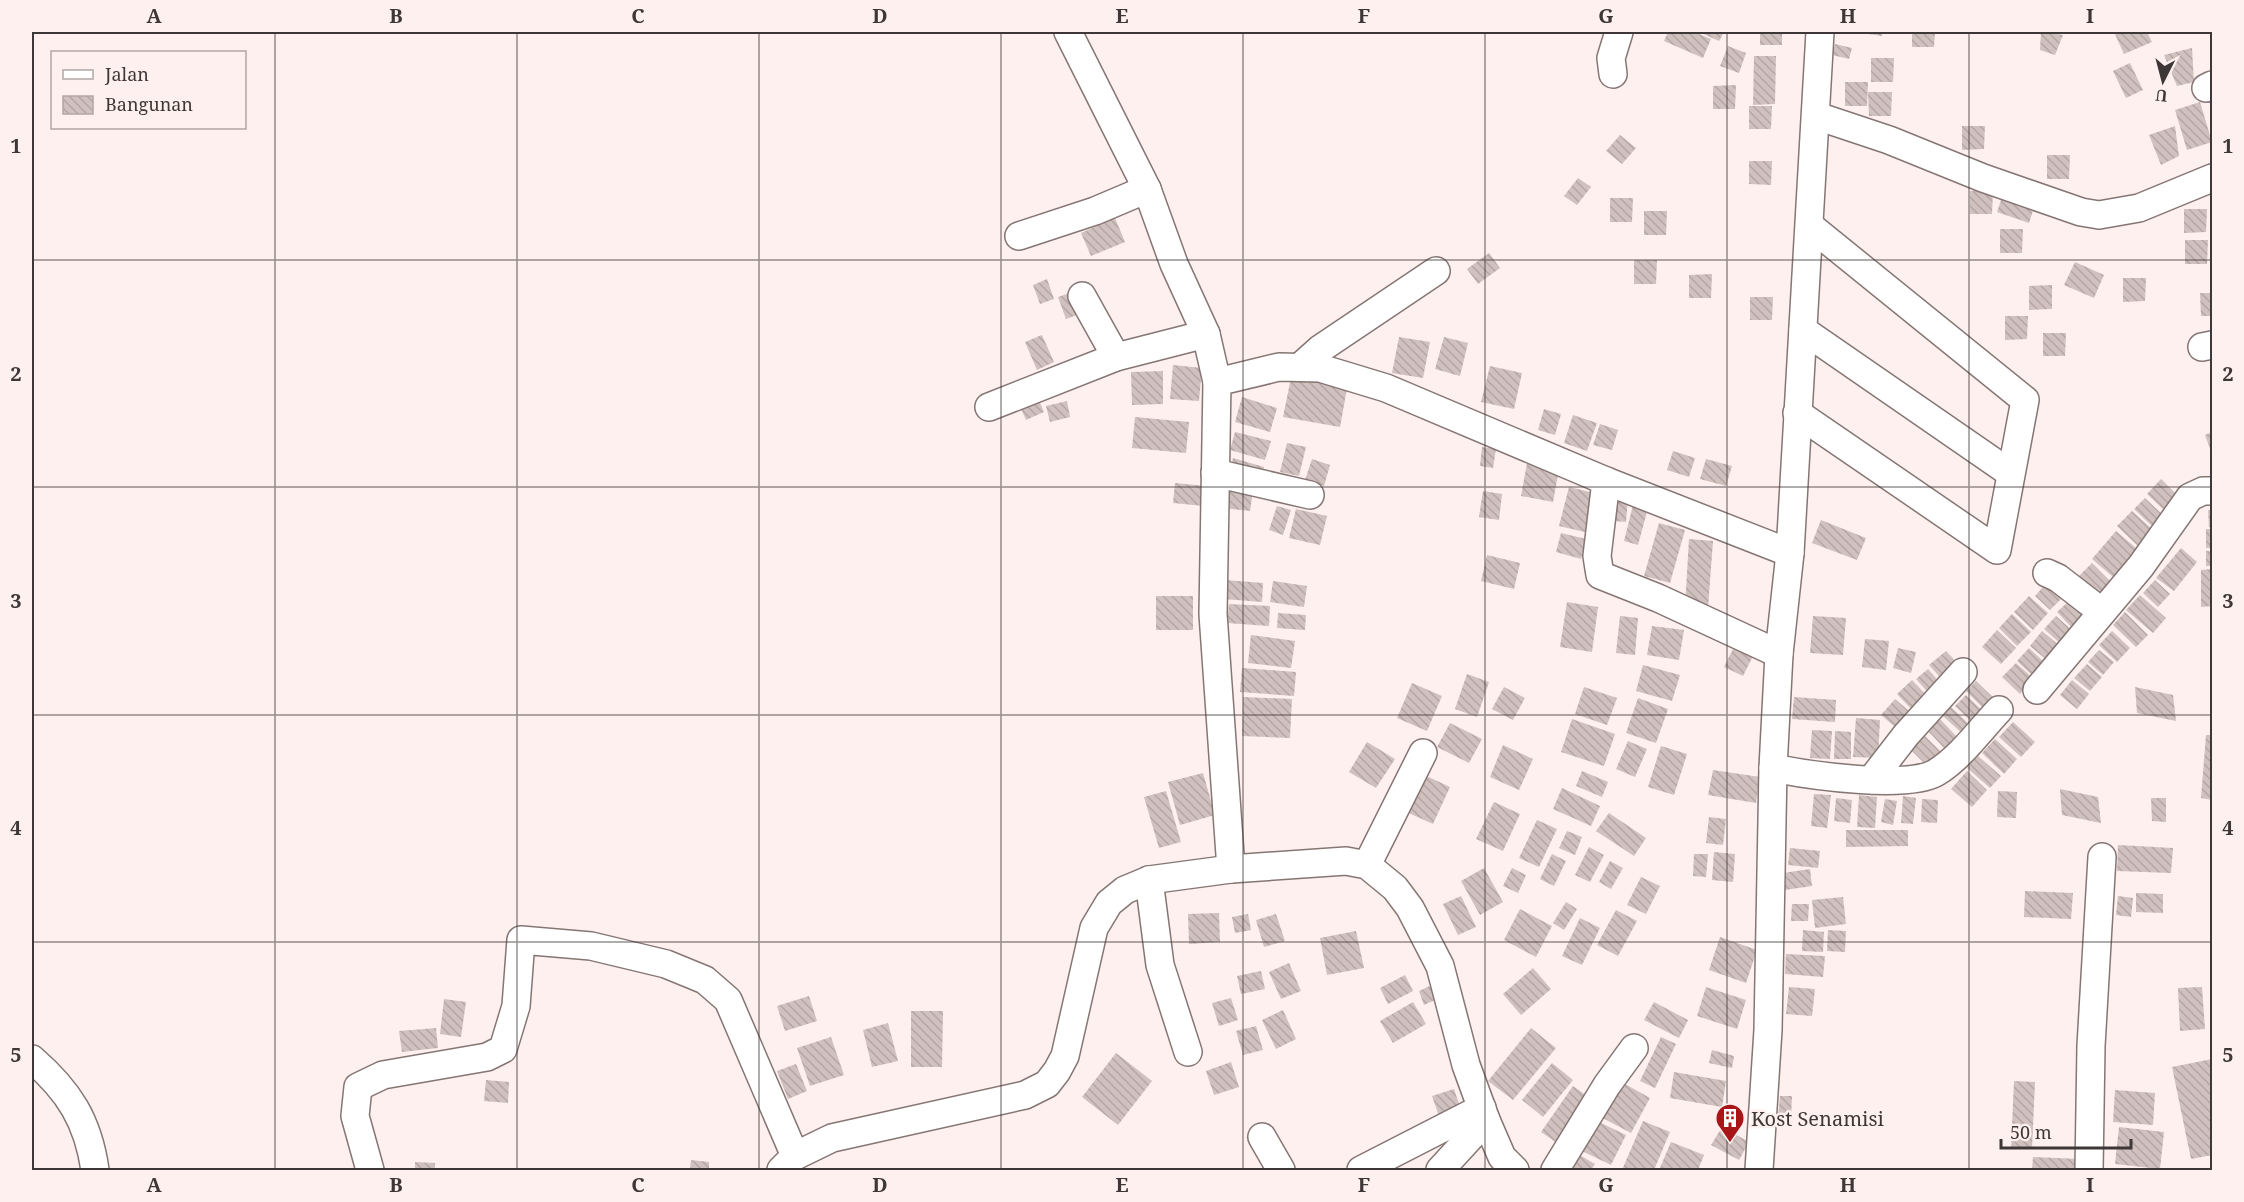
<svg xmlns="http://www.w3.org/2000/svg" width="2244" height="1202" viewBox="0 0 2244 1202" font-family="'Noto Serif',serif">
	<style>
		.building { fill: url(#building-back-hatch) }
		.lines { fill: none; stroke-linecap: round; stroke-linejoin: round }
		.minor-casing { stroke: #857674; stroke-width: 30 }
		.minor { stroke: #fff; stroke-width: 27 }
		.grid { fill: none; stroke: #3e3737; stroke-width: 1.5; stroke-opacity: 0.55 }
		.labels { text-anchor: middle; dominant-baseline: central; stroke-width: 5; stroke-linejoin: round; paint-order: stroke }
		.poi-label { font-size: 20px; fill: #3e3737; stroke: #fdf0ee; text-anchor: start }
		.neatline { fill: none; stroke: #3e3737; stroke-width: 2 }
		.grid-label { font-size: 20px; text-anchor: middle; font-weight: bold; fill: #3e3737 }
	</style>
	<defs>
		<pattern id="building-back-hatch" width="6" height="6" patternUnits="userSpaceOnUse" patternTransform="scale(1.5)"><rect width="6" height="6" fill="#d1c1be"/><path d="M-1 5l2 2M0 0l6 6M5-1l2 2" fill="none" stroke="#b4a6a4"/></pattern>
	</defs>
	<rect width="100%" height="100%" fill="#fdf0ee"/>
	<g class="building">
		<path d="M1668,32H1694L1711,39L1703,58L1664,41Z"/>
		<path d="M1699,32H1724L1719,41Z"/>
		<rect x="1760" y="32" width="22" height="13"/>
		<path d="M1855,32H1882V36Z"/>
		<path d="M1912,32H1935L1934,47H1912Z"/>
		<path d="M2041,32L2063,35L2055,55L2040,50Z"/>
		<path d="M2114,32H2147L2152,42L2124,54Z"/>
		<path d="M1835,44L1852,48L1849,59L1832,55Z"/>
		<path d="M1728,46L1746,53L1739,73L1720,66Z"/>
		<path d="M2192,48L2194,82L2177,86L2164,55Z"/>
		<path d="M1754,56H1776L1775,104L1753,105Z"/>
		<path d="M1871,58H1894L1893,82H1871Z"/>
		<path d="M2130,63L2143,90L2126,98L2113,71Z"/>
		<path d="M1845,82H1868L1867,106H1845Z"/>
		<path d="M1736,85L1735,109H1713V86Z"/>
		<path d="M1868,92H1892L1891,116H1869Z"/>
		<path d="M2200,102L2212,142L2187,150L2175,110Z"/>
		<path d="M1749,106H1772L1771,129H1749Z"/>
		<path d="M1962,126H1985L1984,149L1962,150Z"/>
		<path d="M2175,126L2179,156L2161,165L2149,135Z"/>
		<path d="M1620,135L1636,148L1622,164L1606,151Z"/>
		<path d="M2047,155H2070L2069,179H2047Z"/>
		<path d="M1749,161H1772L1771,185L1749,184Z"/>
		<path d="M1578,178L1591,187L1577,205L1564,196Z"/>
		<path d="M2005,188L2037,198L2029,223L1997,212Z"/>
		<path d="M1970,191H1993L1992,214H1970Z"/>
		<path d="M1610,198H1633L1632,222H1610Z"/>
		<path d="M2184,209H2207L2206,232L2184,233Z"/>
		<path d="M1644,211H1667L1666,235H1644Z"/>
		<path d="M1115,218L1125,242L1091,256L1081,233Z"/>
		<path d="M2000,229H2023L2022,253H2000Z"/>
		<path d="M2185,240H2208L2207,264H2185Z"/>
		<path d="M1489,253L1500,268L1478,284L1467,269Z"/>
		<path d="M1634,260H1657L1656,284H1634Z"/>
		<path d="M2075,262L2104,275L2094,298L2064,285Z"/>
		<path d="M1712,274L1711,298H1689V275Z"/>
		<path d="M2123,278H2146L2145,301L2123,302Z"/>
		<path d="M1047,279L1054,299L1040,304L1033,285Z"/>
		<path d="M2052,285V309L2029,310V286Z"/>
		<path d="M1072,292L1080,314L1066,319L1058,297Z"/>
		<path d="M2200,293H2212V316H2201Z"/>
		<path d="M1750,297H1773L1772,320H1750Z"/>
		<path d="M2005,316H2028L2027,339L2005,340Z"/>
		<path d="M2043,333H2066L2065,356H2043Z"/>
		<path d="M1042,335L1054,362L1037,370L1025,342Z"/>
		<path d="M1399,337L1430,342L1423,378L1392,373Z"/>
		<path d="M1444,337L1468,343L1460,376L1435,369Z"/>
		<path d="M1173,365L1202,368L1199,401L1170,399Z"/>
		<path d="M1490,366L1522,373L1514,409L1481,402Z"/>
		<path d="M1163,371V404L1132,405L1131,372Z"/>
		<path d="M1292,373L1348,383L1340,427L1283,417Z"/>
		<path d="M1037,396L1044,412L1026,420L1019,404Z"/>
		<path d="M1242,397L1277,408L1270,432L1235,422Z"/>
		<path d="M1067,401L1070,417L1050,422L1046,406Z"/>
		<path d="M1544,409L1561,414L1555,435L1538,430Z"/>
		<path d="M1573,415L1597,423L1587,451L1564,443Z"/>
		<path d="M1135,417L1189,422L1186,453L1132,448Z"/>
		<path d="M1600,424L1618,430L1612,450L1593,445Z"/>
		<path d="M1235,432L1271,441L1265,460L1230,450Z"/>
		<path d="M2212,432V454L2205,435Z"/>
		<path d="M1287,443L1306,447L1299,476L1280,472Z"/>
		<path d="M1482,447L1496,449L1493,468L1480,466Z"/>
		<path d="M1673,451L1695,458L1689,477L1667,470Z"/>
		<path d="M1233,458L1264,467L1261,479L1230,470Z"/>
		<path d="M1312,459L1330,465L1324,486L1305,480Z"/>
		<path d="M1706,459L1732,466L1726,486L1700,479Z"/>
		<path d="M1527,463L1559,469L1553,502L1521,496Z"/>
		<path d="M2161,479L2181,499L2167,513L2147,494Z"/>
		<path d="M1175,483L1206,486L1204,506L1173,503Z"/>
		<path d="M1569,487L1598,494L1589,533L1559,526Z"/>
		<path d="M1225,488L1253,491L1250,511L1223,508Z"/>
		<path d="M1483,491L1502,494L1499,520L1479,517Z"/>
		<path d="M1617,497L1628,498L1626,522L1614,521Z"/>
		<path d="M2145,498L2164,516L2153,527L2134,509Z"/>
		<path d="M1633,505L1648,508L1638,545L1624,541Z"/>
		<path d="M1277,506L1291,510L1283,535L1269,530Z"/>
		<path d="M1296,509L1327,516L1320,545L1289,538Z"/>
		<path d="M2208,510H2212V527H2209Z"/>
		<path d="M2132,511L2154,531L2139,547L2117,526Z"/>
		<path d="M1821,520L1866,538L1857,560L1812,543Z"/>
		<path d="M1659,523L1685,530L1670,583L1644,576Z"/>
		<rect x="2206" y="529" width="6" height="19"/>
		<path d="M2116,531L2143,554L2119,582L2092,559Z"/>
		<path d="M1561,533L1586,539L1581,559L1556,552Z"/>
		<path d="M1689,539L1713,541L1708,608L1685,607Z"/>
		<path d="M2181,548L2197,562L2174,591L2156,578Z"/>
		<rect x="2206" y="551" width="6" height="15"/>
		<path d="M1487,555L1520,563L1514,589L1481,581Z"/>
		<path d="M2092,563L2112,583L2097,597L2077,578Z"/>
		<path d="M2212,569V606L2201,607V570Z"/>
		<path d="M1226,580L1263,583L1262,602L1224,599Z"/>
		<path d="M2049,580L2065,595L2050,610L2035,596Z"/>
		<path d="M2155,580L2170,594L2158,607L2143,593Z"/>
		<path d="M1273,581L1307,586L1304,607L1270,602Z"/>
		<path d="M2140,595L2166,618L2153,633L2126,610Z"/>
		<rect x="1156" y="596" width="37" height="34"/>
		<path d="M2029,596L2048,613L2033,630L2014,612Z"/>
		<path d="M2070,600L2087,618L2074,630L2057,612Z"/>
		<path d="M1567,602L1598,607L1592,652L1560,647Z"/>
		<path d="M1229,604L1270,606L1269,626L1227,623Z"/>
		<path d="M2125,612L2148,635L2136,647L2113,625Z"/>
		<path d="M1278,613L1306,615L1305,630L1277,628Z"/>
		<path d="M2012,614L2031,632L2017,646L1999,628Z"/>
		<path d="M1620,616L1638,618L1635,655L1616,653Z"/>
		<path d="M1813,616L1846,618L1843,655L1810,653Z"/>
		<path d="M2056,616L2074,632L2062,645L2044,629Z"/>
		<path d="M1652,626L1684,630L1679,660L1647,655Z"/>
		<path d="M1997,630L2016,648L2001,664L1982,647Z"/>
		<path d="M2042,631L2060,646L2048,661L2030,646Z"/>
		<path d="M2112,631L2130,648L2117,662L2099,645Z"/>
		<path d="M1251,635L1295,641L1291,668L1248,663Z"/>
		<path d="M1865,639L1889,641L1886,670L1862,667Z"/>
		<path d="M1736,643L1755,652L1743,676L1724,667Z"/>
		<path d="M1898,648L1916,652L1911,673L1893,668Z"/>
		<path d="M2029,648L2046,664L2034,677L2017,661Z"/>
		<path d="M2099,650L2114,662L2103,675L2088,662Z"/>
		<path d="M1946,651L1961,667L1946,684L1929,665Z"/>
		<path d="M2016,663L2034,679L2020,694L2002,677Z"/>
		<path d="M2087,664L2102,677L2090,691L2074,678Z"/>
		<path d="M1643,665L1680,675L1672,701L1636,691Z"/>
		<path d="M1242,668L1296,672L1294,696L1240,692Z"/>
		<path d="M1928,669L1943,686L1931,696L1916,679Z"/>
		<path d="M1467,674L1489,682L1477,717L1455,709Z"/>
		<path d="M1912,680L1930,699L1915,713L1897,694Z"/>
		<path d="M2072,680L2089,694L2077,709L2060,695Z"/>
		<path d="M1976,681L1995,699L1985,710L1966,691Z"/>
		<path d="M1412,683L1442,696L1427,731L1397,718Z"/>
		<path d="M1504,687L1525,698L1513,720L1492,709Z"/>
		<path d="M1584,687L1617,698L1607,725L1575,714Z"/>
		<path d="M2135,687L2173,695L2176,721L2137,713Z"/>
		<path d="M1966,695L1986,714L1975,725L1955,706Z"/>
		<path d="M1243,697L1292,699L1290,738L1242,736Z"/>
		<path d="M1794,697L1836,700L1835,722L1792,719Z"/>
		<path d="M1638,698L1668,709L1656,743L1626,733Z"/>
		<path d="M1895,699L1915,716L1901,732L1881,715Z"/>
		<path d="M1951,707L1973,728L1965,736L1943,716Z"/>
		<path d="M1856,718L1880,720L1878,758L1853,757Z"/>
		<path d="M1572,719L1615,734L1604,766L1561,752Z"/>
		<path d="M1940,719L1958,738L1945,749L1928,731Z"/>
		<path d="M2013,722L2035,742L2021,757L1999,737Z"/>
		<path d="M1450,723L1482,739L1469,763L1437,747Z"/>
		<path d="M1812,730L1832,731L1830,759L1810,758Z"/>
		<path d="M1835,731L1851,732V759H1834Z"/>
		<path d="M2206,735H2212V800L2201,798Z"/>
		<path d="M1925,736L1942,753L1928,767L1911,750Z"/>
		<path d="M1995,739L2017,759L2004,774L1982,753Z"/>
		<path d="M1628,741L1647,749L1635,777L1616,769Z"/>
		<path d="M1367,742L1395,759L1376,788L1349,772Z"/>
		<path d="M1503,745L1533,759L1519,790L1490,777Z"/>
		<path d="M1661,746L1687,754L1674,795L1648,787Z"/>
		<path d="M1978,756L2001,776L1990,788L1967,768Z"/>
		<path d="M1713,770L1760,777L1756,803L1708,795Z"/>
		<path d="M1582,771L1608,782L1602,797L1576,786Z"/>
		<path d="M1967,771L1987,790L1972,807L1951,789Z"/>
		<path d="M1203,773L1215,815L1180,825L1168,782Z"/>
		<path d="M1420,773L1450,787L1433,824L1402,810Z"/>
		<path d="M1562,788L1600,806L1591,826L1553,809Z"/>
		<path d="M2060,789L2098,797L2101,823L2062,815Z"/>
		<path d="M1166,791L1181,842L1159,848L1144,797Z"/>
		<path d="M1998,791L2017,792L2016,818L1997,817Z"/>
		<path d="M1814,794L1831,795L1827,828L1811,826Z"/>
		<path d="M1859,795L1877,797L1875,828L1857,827Z"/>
		<path d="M1903,796L1916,798L1913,824L1901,823Z"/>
		<path d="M1836,798L1852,800L1850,823L1834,821Z"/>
		<path d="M2151,798H2166V822L2152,821Z"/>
		<path d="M1885,799L1897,801L1893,825L1881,822Z"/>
		<path d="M1922,799L1938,800L1937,823L1921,822Z"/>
		<path d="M1494,802L1520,814L1503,851L1476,839Z"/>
		<path d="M1609,813L1646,838L1634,856L1596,831Z"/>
		<path d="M1709,817L1726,819L1723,845L1706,843Z"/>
		<path d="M1537,820L1557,829L1539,867L1519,858Z"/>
		<path d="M1846,830H1908V846L1846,847Z"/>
		<path d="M1567,831L1582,837L1575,855L1559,848Z"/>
		<path d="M2118,845L2173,848L2171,873L2117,871Z"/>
		<path d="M1589,847L1604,855L1590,882L1575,875Z"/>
		<path d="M1790,848L1820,851L1818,868L1788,865Z"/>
		<path d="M1714,852L1735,854L1733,882L1712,880Z"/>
		<path d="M1552,854L1566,861L1554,886L1540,879Z"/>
		<path d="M1694,854H1708L1706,877L1693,876Z"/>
		<path d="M1610,861L1623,868L1611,889L1599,882Z"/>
		<path d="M1484,868L1503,902L1480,915L1461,881Z"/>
		<path d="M1512,868L1526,875L1518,893L1503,886Z"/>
		<path d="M1810,869L1812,886L1785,890L1783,873Z"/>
		<path d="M1641,877L1660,886L1646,914L1627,905Z"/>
		<path d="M2025,891L2073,893L2071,919L2024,917Z"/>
		<path d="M2136,893L2163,894V913L2136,912Z"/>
		<path d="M1461,896L1476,927L1458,935L1443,904Z"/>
		<path d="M2118,896L2133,898L2131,917L2116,915Z"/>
		<path d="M1843,897L1846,924L1815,928L1812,900Z"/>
		<path d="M1566,902L1577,909L1564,930L1553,923Z"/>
		<path d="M1792,904H1809L1808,921H1791Z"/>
		<path d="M1520,909L1552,926L1536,957L1504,940Z"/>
		<path d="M1616,910L1637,921L1618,956L1597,945Z"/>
		<path d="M1219,913L1220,942L1189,944L1188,914Z"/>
		<path d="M1248,914L1251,930L1235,933L1232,917Z"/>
		<path d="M1276,914L1285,941L1264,947L1256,920Z"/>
		<path d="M1580,918L1600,928L1582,965L1562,956Z"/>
		<path d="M1803,930L1824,932L1823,952L1802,951Z"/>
		<path d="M1828,930L1846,931L1845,952L1827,951Z"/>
		<path d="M1356,931L1364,968L1327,975L1320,938Z"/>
		<path d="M1720,937L1757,950L1746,983L1709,970Z"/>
		<path d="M1786,954L1825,956L1823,977L1785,974Z"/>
		<path d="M1289,963L1301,991L1281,999L1269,972Z"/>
		<path d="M1533,968L1551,989L1521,1015L1503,994Z"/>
		<path d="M1261,971L1265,989L1241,994L1237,976Z"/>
		<path d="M1405,975L1413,991L1388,1004L1380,988Z"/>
		<path d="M1432,985L1439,998L1424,1005L1419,991Z"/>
		<path d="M1706,987L1746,1000L1737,1029L1697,1016Z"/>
		<path d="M1789,987L1815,989L1812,1016L1786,1014Z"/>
		<path d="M2202,987L2205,1029L2180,1031L2178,988Z"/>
		<path d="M809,996L817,1021L785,1031L777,1006Z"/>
		<path d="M1231,998L1238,1020L1219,1026L1212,1003Z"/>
		<path d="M444,999L466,1002L461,1037L440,1034Z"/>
		<path d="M1413,1002L1426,1024L1393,1043L1380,1021Z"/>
		<path d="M1654,1002L1688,1020L1679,1038L1644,1020Z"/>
		<path d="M1283,1010L1296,1039L1276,1049L1262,1020Z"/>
		<path d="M911,1011H943L942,1067H911Z"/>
		<path d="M888,1023L898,1061L872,1067L863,1030Z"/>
		<path d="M1256,1026L1263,1050L1243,1055L1236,1031Z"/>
		<path d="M436,1028L438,1048L402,1052L399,1031Z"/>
		<path d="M1531,1028L1556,1048L1513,1100L1488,1081Z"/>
		<path d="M831,1037L844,1075L810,1086L797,1048Z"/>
		<path d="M1661,1037L1676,1044L1655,1088L1640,1081Z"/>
		<path d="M1712,1050L1734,1056L1732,1068L1709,1063Z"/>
		<path d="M1116,1053L1152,1081L1118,1125L1082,1097Z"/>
		<path d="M2212,1059V1155L2191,1159L2172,1067Z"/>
		<path d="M1231,1062L1239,1087L1214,1095L1206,1071Z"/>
		<path d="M1552,1063L1573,1080L1543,1117L1522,1100Z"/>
		<path d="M796,1064L807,1091L788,1099L777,1071Z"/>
		<path d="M1674,1072L1726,1081L1722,1107L1670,1098Z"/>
		<path d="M1616,1079L1650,1098L1631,1133L1597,1115Z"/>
		<path d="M486,1080L509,1082L508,1103L484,1101Z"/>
		<path d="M2014,1081L2035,1082L2032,1149L2011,1148Z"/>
		<path d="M1573,1086L1590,1098L1557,1143L1541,1132Z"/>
		<path d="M1454,1089L1462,1113L1440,1119L1432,1096Z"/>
		<path d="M2115,1090L2155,1093L2153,1125L2113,1122Z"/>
		<path d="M1780,1096H1792L1791,1119L1778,1118Z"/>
		<path d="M1597,1121L1626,1135L1611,1165L1582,1151Z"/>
		<path d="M1643,1121L1670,1132L1654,1170H1622Z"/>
		<path d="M1722,1127L1749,1142L1739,1160L1711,1145Z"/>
		<path d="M2119,1127L2164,1132L2160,1169L2115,1164Z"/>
		<path d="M1671,1142L1704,1155L1698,1170H1659Z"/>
		<path d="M1576,1153L1595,1164L1591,1170H1566Z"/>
		<path d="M2033,1157L2081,1159L2080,1170H2032Z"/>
		<path d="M691,1160L709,1162V1170H690Z"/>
		<path d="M415,1162L435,1163V1170H415Z"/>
	</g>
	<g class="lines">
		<g class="minor-casing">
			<g id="minor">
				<path d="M1068,32L1147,189"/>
				<path d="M1613,74L1611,58L1619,32"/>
				<path d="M2206,88L2212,85"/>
				<path d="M1817,116L1889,140L1983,178L2081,212L2099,215L2139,208L2212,178"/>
				<path d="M1019,236L1095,211L1147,189L1174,264L1206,334L1217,382"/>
				<path d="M1082,296L1116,357"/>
				<path d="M1803,330L2010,473"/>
				<path d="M2202,347L2212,345"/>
				<path d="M1301,366L1320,349L1436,271"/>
				<path d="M989,407L1116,357L1206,334"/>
				<path d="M1797,413L1997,550L2025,400L1810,226"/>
				<path d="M1215,473L1310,495"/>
				<path d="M1606,481L1597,556L1600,575L1658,598L1779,654"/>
				<path d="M2047,573L2058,578L2102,612"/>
				<path d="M2037,690L2141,566L2190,497L2203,491H2212"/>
				<path d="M1773,768C1807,775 1909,790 1937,772C1961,757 1980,730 1999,710"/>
				<path d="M1872,779L1906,735L1963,672"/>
				<path d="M1367,865L1423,753"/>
				<path d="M1231,869L1213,614L1217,382L1279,367L1320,368L1386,388L1606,481L1790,553"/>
				<path d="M1149,880L1160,965L1188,1052"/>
				<path d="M32,1059C69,1091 88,1121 95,1170"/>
				<path d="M1262,1137L1281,1170"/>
				<path d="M370,1170L355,1116L358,1087L383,1075L487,1057L503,1049L516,1006L521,940L591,946L666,964L705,980L728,1000L795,1156"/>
				<path d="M781,1170L795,1156L832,1138L1025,1095L1047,1084L1057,1071L1065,1056L1094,928L1109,903L1125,890L1149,880L1231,869L1346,861L1367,865L1395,888L1410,908L1440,966L1466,1065L1486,1120L1502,1157L1515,1170"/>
				<path d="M1361,1170L1482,1108"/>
				<path d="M1440,1170L1486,1120"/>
				<path d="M1555,1170L1607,1085L1634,1048"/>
				<path d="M1759,1170L1768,1030L1773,768L1779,654L1790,553L1820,32"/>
				<path d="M2089,1170L2091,1046L2102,857"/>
			</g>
		</g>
		<use href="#minor" class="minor"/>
	</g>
	<path class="grid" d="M275,32V1170M517,32V1170M759,32V1170M1001,32V1170M1243,32V1170M1485,32V1170M1727,32V1170M1969,32V1170M32,260H2212M32,487H2212M32,715H2212M32,942H2212"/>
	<defs>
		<g id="building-pin" transform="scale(1.5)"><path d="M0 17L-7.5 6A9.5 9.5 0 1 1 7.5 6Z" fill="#a91618" stroke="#fdf0ee"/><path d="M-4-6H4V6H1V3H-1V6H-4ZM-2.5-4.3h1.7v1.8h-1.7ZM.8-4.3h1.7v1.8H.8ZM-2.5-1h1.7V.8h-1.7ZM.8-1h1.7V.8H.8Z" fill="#fff"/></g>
	</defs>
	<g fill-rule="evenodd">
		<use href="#building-pin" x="1730" y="1118"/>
	</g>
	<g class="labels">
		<g class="poi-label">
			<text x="1751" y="1118">Kost Senamisi</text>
		</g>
	</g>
	<rect width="2244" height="1202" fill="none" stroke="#fdf0ee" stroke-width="66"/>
	<rect x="51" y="51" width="195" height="78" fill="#fdf0ee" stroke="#b1a6a5" stroke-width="1.5"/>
	<rect x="63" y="70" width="30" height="9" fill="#ffffff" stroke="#b1a6a5" stroke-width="1.5"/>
	<text x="105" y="81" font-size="18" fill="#3e3737">Jalan</text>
	<rect x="63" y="96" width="30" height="18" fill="url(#building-back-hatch)" stroke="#b1a6a5" stroke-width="1.5"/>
	<text x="105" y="111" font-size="18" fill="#3e3737">Bangunan</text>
	<g transform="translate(2163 81) rotate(186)" stroke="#fdf0ee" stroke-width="4.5" paint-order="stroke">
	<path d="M0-4.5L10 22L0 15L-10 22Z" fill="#3e3737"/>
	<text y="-9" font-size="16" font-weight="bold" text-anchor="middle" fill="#3e3737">U</text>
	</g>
	<path d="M2001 1139v9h130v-9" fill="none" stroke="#3e3737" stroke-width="3"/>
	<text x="2010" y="1139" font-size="18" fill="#3e3737" stroke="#fdf0ee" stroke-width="4.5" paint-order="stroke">50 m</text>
	<rect x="33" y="33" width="2178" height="1136" class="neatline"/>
	<g class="grid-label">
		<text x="154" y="23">A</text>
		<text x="396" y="23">B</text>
		<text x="638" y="23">C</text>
		<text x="880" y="23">D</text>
		<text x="1122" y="23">E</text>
		<text x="1364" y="23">F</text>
		<text x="1606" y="23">G</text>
		<text x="1848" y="23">H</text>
		<text x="2090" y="23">I</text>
		<text x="16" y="153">1</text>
		<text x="2228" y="153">1</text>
		<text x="16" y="381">2</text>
		<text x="2228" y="381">2</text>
		<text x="16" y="608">3</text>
		<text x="2228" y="608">3</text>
		<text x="16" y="835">4</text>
		<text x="2228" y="835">4</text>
		<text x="16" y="1062">5</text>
		<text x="2228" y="1062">5</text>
		<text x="154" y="1192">A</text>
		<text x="396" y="1192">B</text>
		<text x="638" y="1192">C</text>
		<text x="880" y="1192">D</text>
		<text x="1122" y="1192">E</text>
		<text x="1364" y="1192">F</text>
		<text x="1606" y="1192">G</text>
		<text x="1848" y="1192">H</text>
		<text x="2090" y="1192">I</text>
	</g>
</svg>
